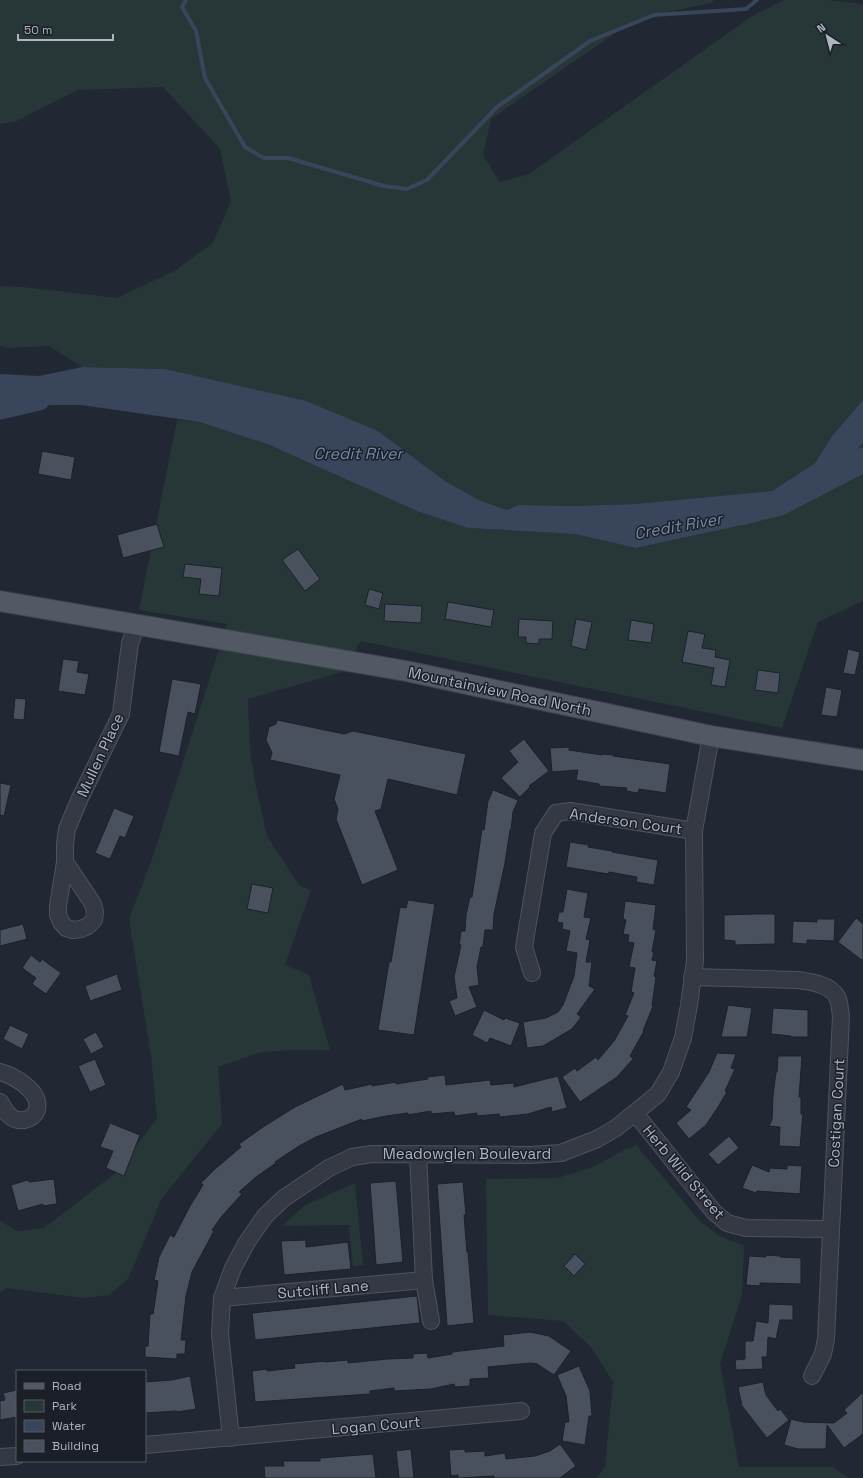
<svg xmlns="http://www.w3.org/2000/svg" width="863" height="1478" viewBox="0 0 863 1478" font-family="'Space Grotesk',sans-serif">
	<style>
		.green { fill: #273738 }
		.water { fill: #38455a }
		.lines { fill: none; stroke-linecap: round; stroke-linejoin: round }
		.stream { stroke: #38455a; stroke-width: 4 }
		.river { stroke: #38455a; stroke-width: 23 }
		.building { fill: #49515f; stroke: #1c212a }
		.minor-casing { stroke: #4e545f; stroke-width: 18 }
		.major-casing { stroke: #3d434d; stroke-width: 22 }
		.minor { stroke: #343944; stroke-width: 16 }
		.major { stroke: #525864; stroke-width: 20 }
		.labels { text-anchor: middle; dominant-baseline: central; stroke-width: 3; stroke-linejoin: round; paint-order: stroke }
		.street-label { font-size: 15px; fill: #aeb4c1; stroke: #1a1f28 }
		.water-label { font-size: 16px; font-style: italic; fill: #798aa6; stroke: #1a1f28 }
	</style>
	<rect width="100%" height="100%" fill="#212733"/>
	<g class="green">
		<path d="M0,0H714L711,3L663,13L618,31L491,119L483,155L500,182L529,174L752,16L784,0H828L863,4V400L832,436L815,463L772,491L634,504L573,506L519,505L507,510L479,500L445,481L378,431L165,369L82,367L49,346L8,348L0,346V286L23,287L117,298L176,270L213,243L231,201L220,149L163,87L78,90L15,122L0,124Z"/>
		<path d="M177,420L201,422L267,444L417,511L468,528L575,534L636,548L738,526L846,461L863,443V601L818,622L782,728L361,641L342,672L248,699L250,751L255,782L267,836L299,885L311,890L285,965L309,975L330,1050H293L261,1052L218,1067L222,1124L162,1198L128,1279L109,1295L83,1298L7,1288L0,1292V1221L17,1231L44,1228L117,1172L157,1118L151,1056L129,919L152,859L227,624L139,610Z"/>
		<path d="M636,1145L700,1221L718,1235L744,1246L742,1295L720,1364L739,1467H833L848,1478H597L605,1467L613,1382L592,1348L563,1321L488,1315L486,1179L557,1178L593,1167L624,1150Z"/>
		<path d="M355,1183L363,1265L353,1267L349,1225L282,1226L305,1205Z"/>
	</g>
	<path class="water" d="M82,367L165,369L306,401L378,431L445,481L479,500L507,510L519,505L573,506L634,504L772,491L815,463L832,436L863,400V443L846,461L738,526L636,548L575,534L468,528L417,511L267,444L200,422L81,405H13L0,407V374L39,376Z"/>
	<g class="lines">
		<path class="stream" d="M186,0L182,7L196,31L205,78L245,147L264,158H288L384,186L407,189L427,180L497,107L590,41L654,15L746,9L757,0"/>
		<g class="river">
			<path d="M0,408L39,399"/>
			<path d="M740,514L780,504L859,463L863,459"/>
		</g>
	</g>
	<g class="building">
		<path d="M42,451L75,457L71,480L38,474Z"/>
		<path d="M157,524L164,547L123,558L117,535Z"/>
		<path d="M298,549L320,579L305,591L282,560Z"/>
		<path d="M185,564L222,568L219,596L199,594L201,579L183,577Z"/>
		<path d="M369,589L383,593L379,609L365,605Z"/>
		<path d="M448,602L494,610L491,627L445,619Z"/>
		<path d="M385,604L422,606L421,623L384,621Z"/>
		<path d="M519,619L553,621L552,639H539V644L526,643V637H518Z"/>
		<path d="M576,619L592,622L586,650L571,646Z"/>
		<path d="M631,620L654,624L651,643L628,640Z"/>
		<path d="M688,631L705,634L702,648L716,650L715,657L730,660L725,687L711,685L714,668L682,662Z"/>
		<path d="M848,649L860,652L855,675L843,673Z"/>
		<path d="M63,659L79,661L77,672L89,674L85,695L58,691Z"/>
		<path d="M758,670L780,673L778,693L755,690Z"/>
		<path d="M172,679L201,684L195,714L188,712L179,756L159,752Z"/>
		<path d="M826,687L842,690L837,717L821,715Z"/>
		<path d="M15,698L26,699L24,720L13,719Z"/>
		<path d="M277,720L344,734L353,731L466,754L457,795L388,779L381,809L375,811L398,870L362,885L336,819L338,809L334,799L340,775L270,760L272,753L266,740L269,727L276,724Z"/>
		<path d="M524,739L549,771L529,786L530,787L520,797L501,778L518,762L509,751Z"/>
		<path d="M569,747V750L602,755V754L614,755L613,756L670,764L666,793L639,789L638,793L626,791L627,788L599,786V784L576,780L578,770L552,772L550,748Z"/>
		<path d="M0,783L11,785L4,816L0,815Z"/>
		<path d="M493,790L518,800L513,812L511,830H510L505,863L494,914L493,930H485L483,947H481L477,967L479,985L469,987L477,1007L455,1016L449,1001L457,998L454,977L461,945H459L461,931H465L466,915L470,897H472L482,829L484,830L488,801Z"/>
		<path d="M114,808L134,816L125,838L120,836L110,859L95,853Z"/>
		<path d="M570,842L589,845L588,847L612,851V852L658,860L654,885L636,882L637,877L609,872L608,874L566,867Z"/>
		<path d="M252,884L273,888L268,913L247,909Z"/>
		<path d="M567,889L588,893L584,917L591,918L586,939L590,940L586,962H592L589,986L595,989L577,1014L581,1017L572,1029L543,1046L527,1048L523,1022L546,1018L558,1012L563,1005L574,976L577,953L566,951L570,931L562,929L563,923L557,922L559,912H563Z"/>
		<path d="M408,900L435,904L414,1035L378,1030L389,962H391L400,907L406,908Z"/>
		<path d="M625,901L656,905L653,929L656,930L652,952H654L652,960L657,961L654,976L656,977L652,1005L653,1006L643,1031H644L630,1056L633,1059L617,1077L580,1102L562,1077L575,1068L577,1071L596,1057L598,1060L614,1041L628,1016L625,1015L634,993L631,992L635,968L629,967L634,943L628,942L629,935L623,934L626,920L623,919Z"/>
		<path d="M755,914H775V944L735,945V941L724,940V915Z"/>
		<path d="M856,918L863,924V961L838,942Z"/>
		<path d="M817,919H835L834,941L807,940V944L792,943L793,921L817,922Z"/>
		<path d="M23,924L27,939L0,946V930Z"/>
		<path d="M31,955L40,962L42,959L61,973L46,994L32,984L36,978L22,968Z"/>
		<path d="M117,974L122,990L90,1001L85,986Z"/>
		<path d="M728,1005L752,1008L747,1037H721Z"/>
		<path d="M773,1008L808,1010V1037H791V1036L771,1034Z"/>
		<path d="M484,1010L504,1020L505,1018L520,1023L511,1046L490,1038L487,1043L472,1035Z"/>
		<path d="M10,1025L29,1034L22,1049L3,1039Z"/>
		<path d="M96,1032L104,1047L91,1054L83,1039Z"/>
		<path d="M717,1053L736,1054L731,1068L735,1069L725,1091L727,1092L718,1107L706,1125L689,1139L676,1123L691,1110L686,1107L709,1072Z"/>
		<path d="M778,1056H802L799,1097H801V1114H803L800,1147L779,1146L780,1127L769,1126L772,1120L773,1096L776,1072H777Z"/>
		<path d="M95,1059L106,1085L90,1092L78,1066Z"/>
		<path d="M445,1075L446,1085L490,1080L491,1085L514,1083V1087L558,1076L567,1108L552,1112L551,1107L528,1114L500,1117L499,1114L477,1116V1113L455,1116L454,1112L431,1114V1111L408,1115V1113L386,1116L362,1121V1119L316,1137L299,1146L275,1162L276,1163L256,1177L239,1192L242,1194L222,1216L212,1230L214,1231L192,1272L186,1296L181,1340H186L185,1354H177V1359L145,1357V1346H148L150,1314H153L158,1281L154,1280L159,1257L170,1235L174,1237L190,1206L203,1185L201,1183L215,1169L241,1147L239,1144L263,1127L295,1107L343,1084L345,1090L372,1084V1086L396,1082V1084L428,1079L427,1077Z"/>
		<path d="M110,1123L140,1135L124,1176L106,1168L113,1151L100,1147Z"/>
		<path d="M729,1136L739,1148L718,1165L708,1154Z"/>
		<path d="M752,1165L769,1172L770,1168L787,1169V1165L802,1166L800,1194L757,1191L756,1193L742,1188Z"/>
		<path d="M54,1179L57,1204L43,1206V1204L18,1211L11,1185L28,1180L29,1182Z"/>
		<path d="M396,1181L403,1262L376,1265L370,1183Z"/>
		<path d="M463,1182L466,1215H464L467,1252H468L474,1323L447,1326L437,1184Z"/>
		<path d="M306,1240V1247L348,1242L351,1269L284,1275L281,1241Z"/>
		<path d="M575,1254L585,1264L574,1276L564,1266Z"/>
		<path d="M766,1255L780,1256V1257L801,1258V1284L760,1283V1286L746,1285L749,1256L766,1257Z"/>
		<path d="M417,1296L420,1323L255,1340L252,1313Z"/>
		<path d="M769,1304L793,1305V1320H780L776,1339L768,1337L767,1357H762L763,1369L736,1370L735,1360L745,1359V1341H753L756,1321L768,1323Z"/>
		<path d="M530,1332L549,1336L571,1351L554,1375L537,1364L531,1363L488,1367L489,1378L470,1379V1386L455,1387L454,1384L431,1389L394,1391V1388L370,1391V1394L255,1402L252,1371L267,1369V1371L295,1368L294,1364L325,1361V1362L348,1360V1363L387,1359L413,1358V1354L427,1353L428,1358L452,1354V1352L504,1346L503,1335Z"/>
		<path d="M579,1366L590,1391L592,1416H589L585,1445L562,1441L565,1422H569L566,1396L557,1375Z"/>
		<path d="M190,1376L196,1409L177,1412V1411L145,1413V1382L172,1380Z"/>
		<path d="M763,1382L766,1395L778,1411L780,1409L789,1420L767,1438L742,1406L738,1387Z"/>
		<path d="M17,1390V1417L0,1420V1401L5,1400L3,1393Z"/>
		<path d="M863,1392V1434L844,1448L827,1425L826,1449H798L784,1445L791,1419L803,1422L834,1423L847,1413L844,1410Z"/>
		<path d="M560,1444L576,1466L560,1478H494V1476L458,1478V1475L451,1476L449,1450L465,1449V1452L485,1451V1456L505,1453L506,1459L535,1456L550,1451Z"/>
		<path d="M411,1449L414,1478H399L396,1451Z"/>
		<path d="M373,1454L376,1478H265L264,1466H284L283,1461H320V1458Z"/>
	</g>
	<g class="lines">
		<g class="minor-casing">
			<g id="minor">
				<path d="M65,862L93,904L95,912L94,920L88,926L81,929L73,930L66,928L61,922L58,915V906L65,862V844L67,829L80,798L121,714L130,643L137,624"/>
				<path d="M532,973L524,947L543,833L556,813L570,811L694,831"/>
				<path d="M692,977L798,980C811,982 830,984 837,997C840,1002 840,1011 841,1016L826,1339L823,1354L812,1376"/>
				<path d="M0,1072C14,1076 41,1091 37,1109C34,1121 17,1124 9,1115C5,1112 3,1106 0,1102"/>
				<path d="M635,1113L714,1212L727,1223L746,1228L831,1229"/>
				<path d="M418,1154L424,1280L431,1321"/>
				<path d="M222,1298L424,1280"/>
				<path d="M231,1438L220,1334L222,1298L233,1268L247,1242L265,1216L284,1198L329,1168L352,1157L372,1154L530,1155L561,1153L597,1139L616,1128L658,1094L671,1072L683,1038L689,1005L695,961L694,831L711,736"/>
				<path d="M145,1445L521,1411"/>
				<path d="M0,1457L17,1456"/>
			</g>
		</g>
		<g class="major-casing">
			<path id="major" d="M0,601L406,671L711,736L863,760"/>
		</g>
		<use href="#minor" class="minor"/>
		<use href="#major" class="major"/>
	</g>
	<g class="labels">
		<g class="street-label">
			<text transform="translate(500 691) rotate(12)">Mountainview Road North</text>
			<text transform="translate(100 755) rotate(-65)">Mullen Place</text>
			<text transform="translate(626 821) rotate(8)">Anderson Court</text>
			<text transform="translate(836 1113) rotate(-87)">Costigan Court</text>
			<text x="467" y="1153">Meadowglen Boulevard</text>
			<text transform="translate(684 1172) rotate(50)">Herb Wild Street</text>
			<text transform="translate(323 1289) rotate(-5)">Sutcliff Lane</text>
			<text transform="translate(376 1425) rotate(-5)">Logan Court</text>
		</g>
		<g class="water-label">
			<text x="358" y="453">Credit River</text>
			<text transform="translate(678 526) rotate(-10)">Credit River</text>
		</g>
	</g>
	<rect x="16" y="1370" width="130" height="92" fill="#1a1f28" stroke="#555b65"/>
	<rect x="24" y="1383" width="20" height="6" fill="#525864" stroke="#555b65"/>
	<text x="52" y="1390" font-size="12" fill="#aeb4c1">Road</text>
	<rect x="24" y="1400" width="20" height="12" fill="#273738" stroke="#555b65"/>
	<text x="52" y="1410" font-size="12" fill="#aeb4c1">Park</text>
	<rect x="24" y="1420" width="20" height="12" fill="#38455a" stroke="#555b65"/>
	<text x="52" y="1430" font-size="12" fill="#aeb4c1">Water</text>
	<rect x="24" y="1440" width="20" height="12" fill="#49515f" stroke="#555b65"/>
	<text x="52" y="1450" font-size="12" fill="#aeb4c1">Building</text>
	<g transform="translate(827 36) rotate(324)" stroke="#1a1f28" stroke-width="3" paint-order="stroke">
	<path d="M0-3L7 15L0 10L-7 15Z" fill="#aeb4c1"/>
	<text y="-6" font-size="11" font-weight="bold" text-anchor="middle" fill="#aeb4c1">N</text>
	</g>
	<path d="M18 34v6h95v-6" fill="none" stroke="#aeb4c1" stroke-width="2"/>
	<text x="24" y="34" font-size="12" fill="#aeb4c1" stroke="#1a1f28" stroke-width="3" paint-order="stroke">50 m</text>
</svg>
